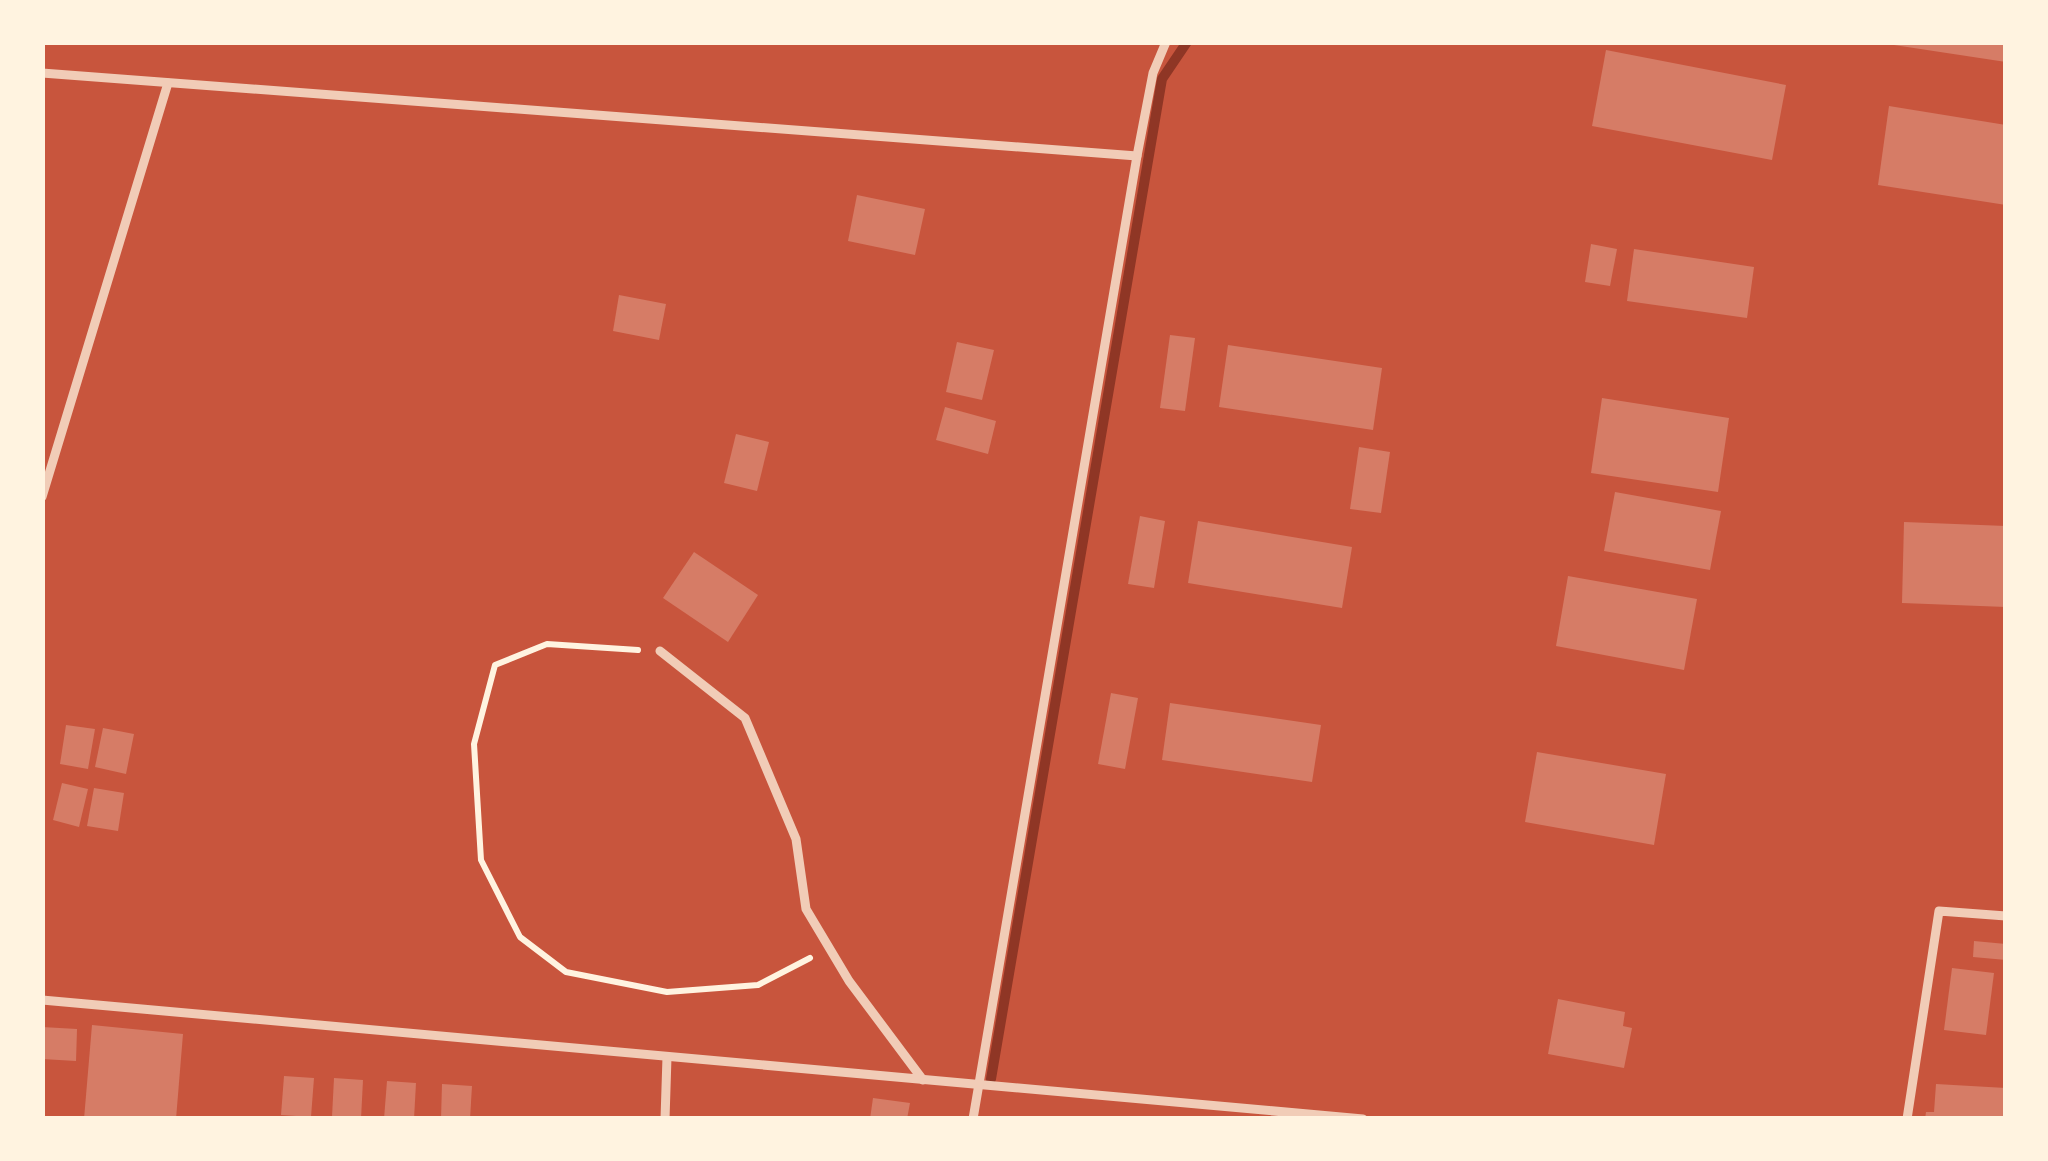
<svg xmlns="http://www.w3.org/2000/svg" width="2048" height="1161" viewBox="0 0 2048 1161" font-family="'Open Sans',sans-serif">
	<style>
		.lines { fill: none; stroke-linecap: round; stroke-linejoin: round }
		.stream { stroke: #8f3625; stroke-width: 10 }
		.building { fill: #d67c66 }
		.path { stroke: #fff3e0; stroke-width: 6 }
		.service { stroke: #f1ccb7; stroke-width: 9 }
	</style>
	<rect width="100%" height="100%" fill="#c8553d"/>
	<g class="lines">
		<path class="stream" d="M991,1079L1162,79L1187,42"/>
	</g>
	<g class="building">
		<path d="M1894,42H2006V62L1894,45Z"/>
		<path d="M1606,50L1786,85L1772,160L1592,126Z"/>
		<path d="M1889,106L2006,125V205L1878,185Z"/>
		<path d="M857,195L925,209L915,255L848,241Z"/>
		<path d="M1591,244L1617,249L1610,286L1585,282Z"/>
		<path d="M1634,249L1754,267L1747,318L1627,301Z"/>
		<path d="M619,295L666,304L659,340L613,331Z"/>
		<path d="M1170,335L1195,338L1185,411L1160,408Z"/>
		<path d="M957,342L994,350L982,400L946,392Z"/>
		<path d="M1228,345L1382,368L1373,430L1219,407Z"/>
		<path d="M1602,398L1729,418L1718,492L1591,473Z"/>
		<path d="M945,407L996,421L988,454L936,440Z"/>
		<path d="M736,434L769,442L757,491L724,483Z"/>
		<path d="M1359,447L1390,452L1381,513L1350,509Z"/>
		<path d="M1615,492L1721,511L1710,570L1604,551Z"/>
		<path d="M1140,516L1165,521L1154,588L1128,584Z"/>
		<path d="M1198,521L1352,547L1342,608L1188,583Z"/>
		<path d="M1904,522L2006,526V607L1902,603Z"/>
		<path d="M694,552L758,595L728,642L663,598Z"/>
		<path d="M1568,576L1697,599L1684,670L1556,646Z"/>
		<path d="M1111,693L1138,698L1125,769L1098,764Z"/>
		<path d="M1170,703L1321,725L1312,782L1162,760Z"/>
		<path d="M66,725L95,729L88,769L60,764Z"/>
		<path d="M103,728L134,734L126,774L95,767Z"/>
		<path d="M1537,752L1666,774L1654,845L1525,822Z"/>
		<path d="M62,783L88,789L79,827L53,820Z"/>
		<path d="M94,788L124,793L118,831L87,826Z"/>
		<path d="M1974,941L2006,944V960L1973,957Z"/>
		<path d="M1952,968L1994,973L1986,1035L1944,1030Z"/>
		<path d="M1558,999L1625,1012L1623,1026L1632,1028L1624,1068L1548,1054Z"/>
		<path d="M92,1025L183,1034L176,1119H84Z"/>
		<path d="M42,1027L77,1029L76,1061L42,1059Z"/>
		<path d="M284,1076L314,1078L311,1117L281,1115Z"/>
		<path d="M334,1078L363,1080L361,1119L332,1117Z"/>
		<path d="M387,1081L416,1083L414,1119H384Z"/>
		<path d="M442,1084L472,1086L470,1119H441Z"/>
		<path d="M1936,1084L2006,1088V1119H1925L1926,1112H1934Z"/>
		<path d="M873,1098L910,1103L907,1119H870Z"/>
	</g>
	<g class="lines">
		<path class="path" d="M638,650L547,644L495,665L474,744L481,860L520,937L566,972L667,992L758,985L810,958"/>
		<g class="service">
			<path d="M42,73L1137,156"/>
			<path d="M42,497L168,83"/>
			<path d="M660,651L745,718L796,839L806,909L849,981L923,1080"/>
			<path d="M42,1000L1363,1119"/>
			<path d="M665,1119L667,1057"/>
			<path d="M973,1119L1137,156L1153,73L1166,42"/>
			<path d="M1907,1119L1939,911L2006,916"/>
		</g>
	</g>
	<rect width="2048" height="1161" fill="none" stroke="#fff3e0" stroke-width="90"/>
</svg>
